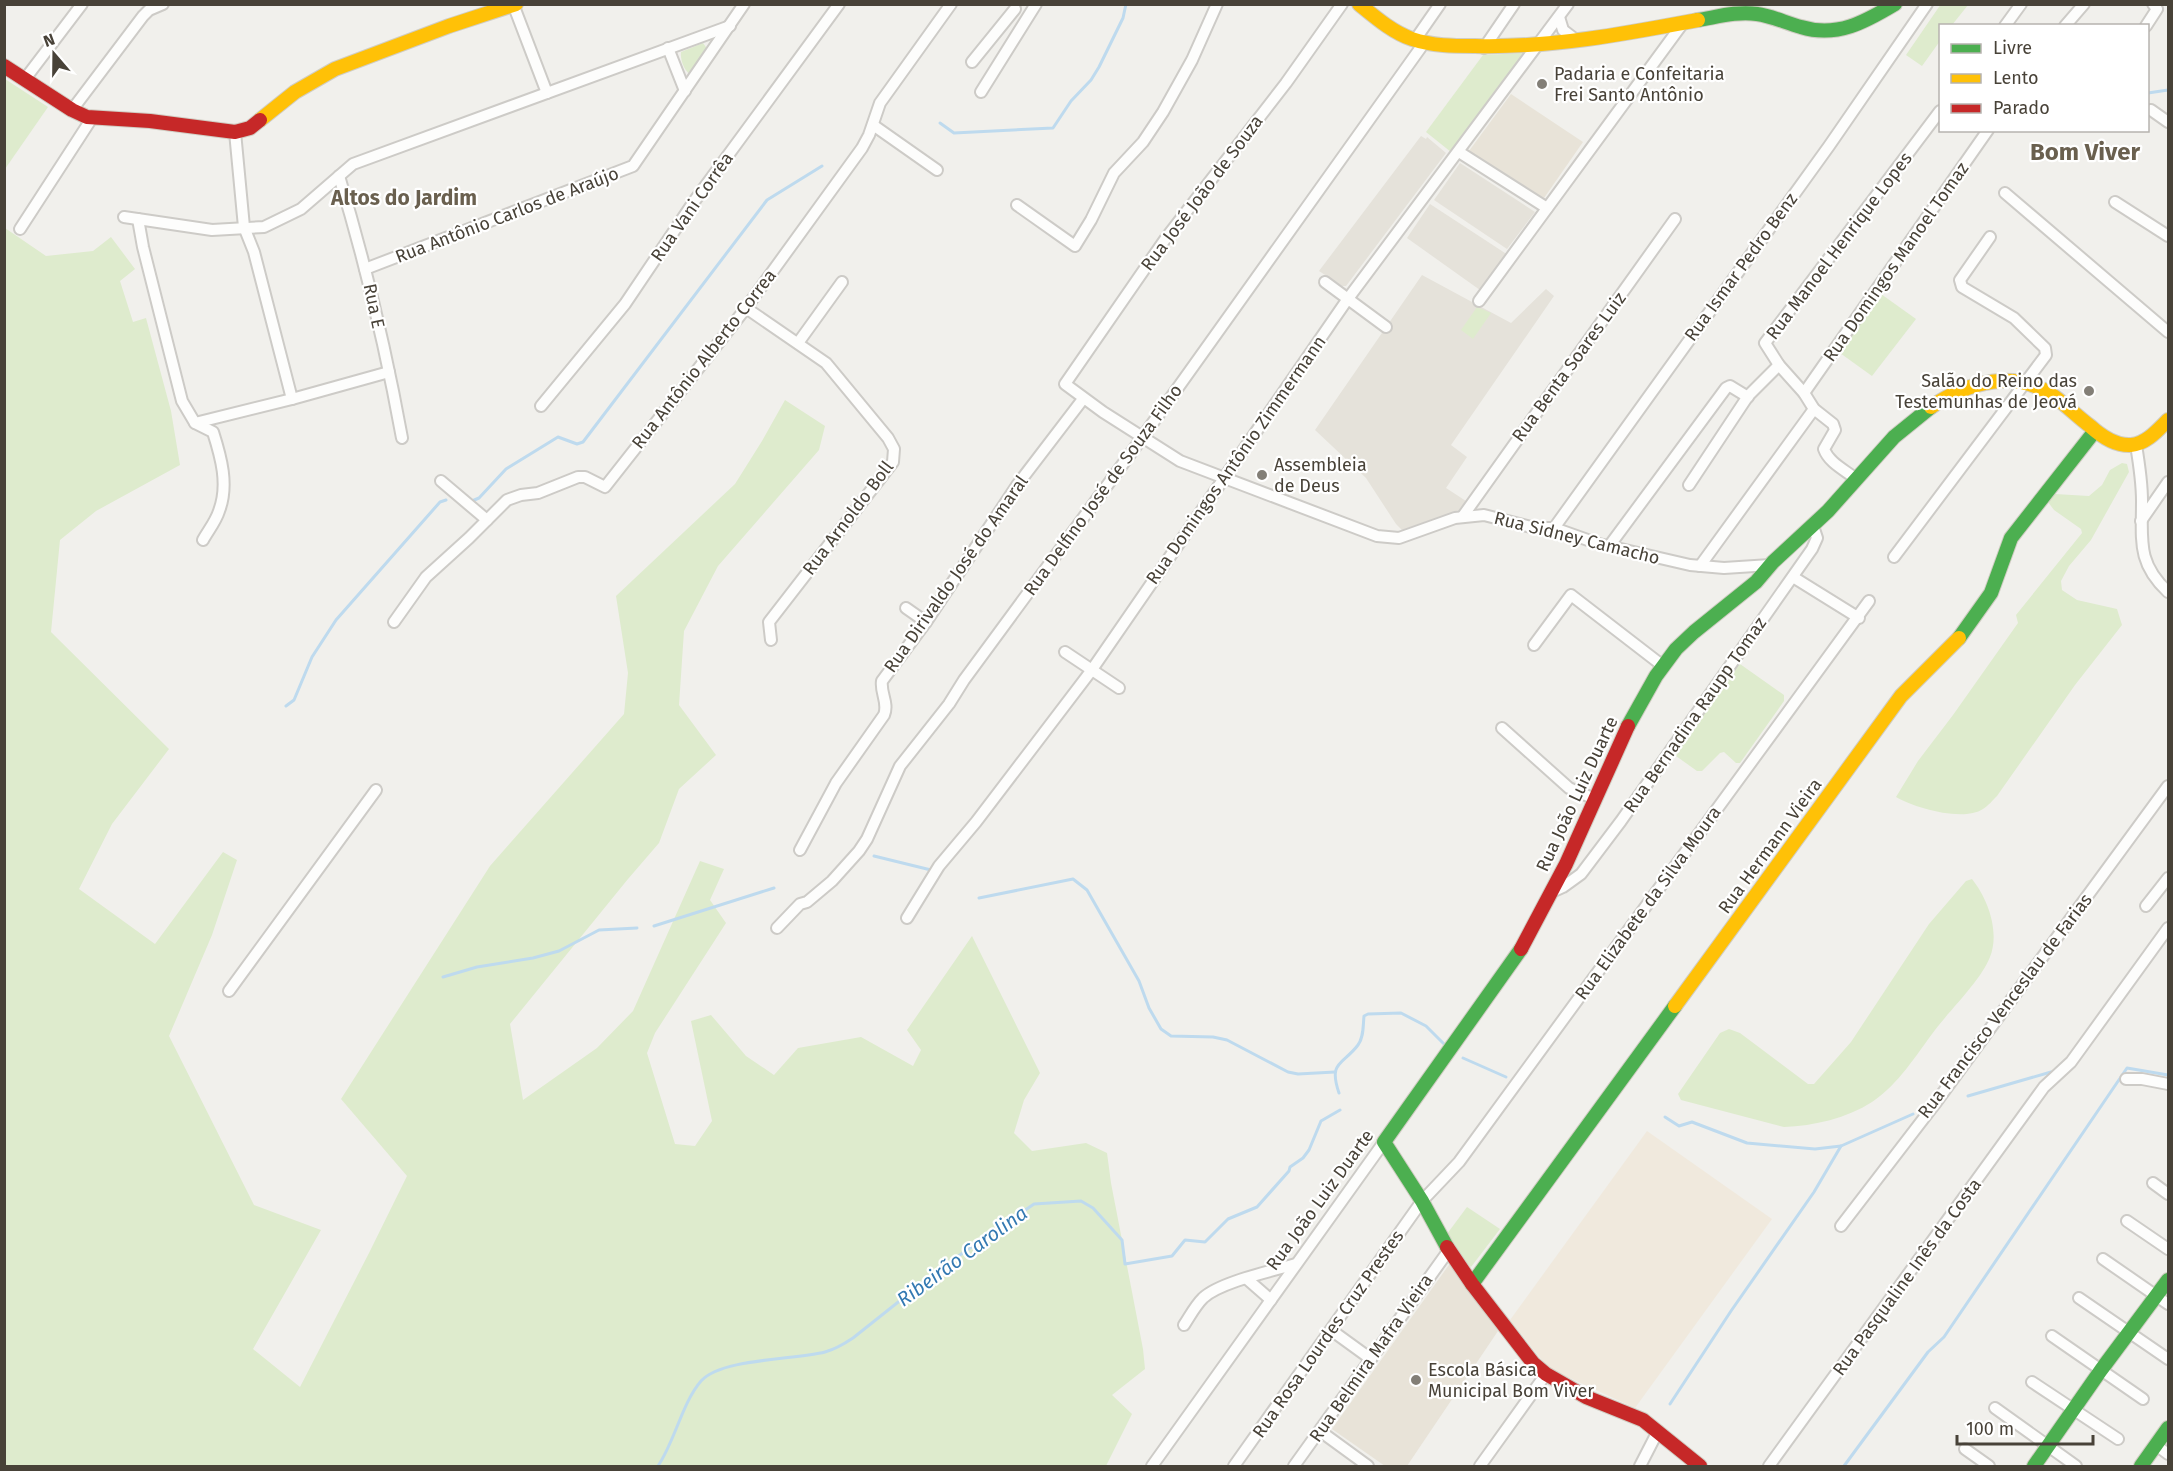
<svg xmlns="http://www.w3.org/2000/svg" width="2173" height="1471" viewBox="0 0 2173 1471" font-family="'Fira Sans',sans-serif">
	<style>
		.residential { fill: #e5e2da }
		.commercial { fill: #f0e9dd }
		.education { fill: #e8e3d8 }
		.green { fill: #deebcd }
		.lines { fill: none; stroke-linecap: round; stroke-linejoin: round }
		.stream { stroke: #bedaee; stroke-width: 3 }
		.street-casing { stroke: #cdcbc7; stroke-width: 14 }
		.fast-casing { stroke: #d0cdc3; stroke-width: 16 }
		.slow-casing { stroke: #d0cdc3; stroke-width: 16 }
		.jam-casing { stroke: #d0cdc3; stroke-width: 16 }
		.street { stroke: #fdfdfc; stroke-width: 10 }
		.fast { stroke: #4caf50; stroke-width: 14 }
		.slow { stroke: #ffc107; stroke-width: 14 }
		.jam { stroke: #c62828; stroke-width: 14 }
		.poi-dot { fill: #837f77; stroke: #fff; stroke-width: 2 }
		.labels { text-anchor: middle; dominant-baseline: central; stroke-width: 4.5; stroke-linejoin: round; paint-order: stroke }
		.poi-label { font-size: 18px; fill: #484238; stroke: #fff; text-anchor: start }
		.street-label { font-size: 18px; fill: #484238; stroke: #fff }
		.water-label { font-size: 20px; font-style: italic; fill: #3379b2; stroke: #fff }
		.quarter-label { font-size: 21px; font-weight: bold; fill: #6a604f; stroke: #fff }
		.district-label { font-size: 24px; font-weight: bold; fill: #6a604f; stroke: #fff }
	</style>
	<rect width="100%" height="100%" fill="#f1f0ec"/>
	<g class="residential">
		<path d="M1421,136L1426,139L1427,137L1446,153L1346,286H1342L1319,271Z"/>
		<path d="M1460,163L1535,212L1507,249L1434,200Z"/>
		<path d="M1430,204L1508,255L1480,290L1407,238Z"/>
		<path d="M1422,275L1511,323L1546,289L1554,296L1451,445L1467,457L1446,488L1466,501L1459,510L1402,530L1396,524L1366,478L1315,430Z"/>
	</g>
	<path class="commercial" d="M1647,1131L1772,1219L1635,1408L1559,1373L1545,1364L1510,1320Z"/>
	<g class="education">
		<path d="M1511,94L1583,142L1544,198L1469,151Z"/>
		<path d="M1451,1262L1498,1331L1407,1466H1385L1332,1429Z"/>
	</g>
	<g class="green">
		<path d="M1941,4L1968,5L1952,25L1940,26V41L1922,66L1906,55Z"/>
		<path d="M703,43L708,50L690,74C684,71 680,59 681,52Z"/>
		<path d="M1525,53L1451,152L1426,132L1483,55Z"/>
		<path d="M5,79L48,107L5,169Z"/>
		<path d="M5,228L46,256L93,251L111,237L135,269L120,281L133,322L146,318L171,411L180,465L96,511L60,540L51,632L169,749L112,824L79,889L155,944L223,852L237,860L212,935L169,1036L254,1205L321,1230L253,1349L300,1387L369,1253L407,1176L341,1099L490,866L624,714L628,673L616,596L735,484L762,441L785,400L825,426L819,450L718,566L684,631L679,705L716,755L679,789L659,843L628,879L510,1024L523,1100L597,1048L633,1011L700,861L724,869L710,900L726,923L655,1033L647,1053L675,1144L695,1146L712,1121L691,1021L711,1015L746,1056L774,1075L798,1048L861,1037L913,1066L921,1050L907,1030L972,936L1040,1073L1024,1100L1014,1133L1032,1151L1086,1143L1107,1153L1111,1183L1143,1349L1145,1369L1112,1395L1132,1414L1106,1466H5Z"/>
		<path d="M1881,294L1916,319L1872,376L1840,353Z"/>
		<path d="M1477,307L1491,313L1473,339L1461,330Z"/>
		<path d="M2122,463L2127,464L2129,472L2091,540L2069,566L2061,581L2062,590L2077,600L2117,609L2122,625L2075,685L1997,796C1993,800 1988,806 1983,809C1963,822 1915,808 1896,797L1918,761L1953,715L2018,623L2016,615L2082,533L2081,529L2054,510L2048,502L2055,494L2089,496L2102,485L2110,470Z"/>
		<path d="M1735,664H1740L1784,695V701L1740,763H1736L1724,752L1720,753L1702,771H1697L1676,756L1675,749Z"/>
		<path d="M1972,879C1988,899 2000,932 1990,957C1981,980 1951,1009 1935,1030C1916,1055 1899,1084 1872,1102C1847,1118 1814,1126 1784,1127L1681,1100L1678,1094L1720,1033L1729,1029L1740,1033L1808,1084H1814L1851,1042L1929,924L1966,881Z"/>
		<path d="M1467,1207L1500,1229L1471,1267L1464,1261L1447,1234Z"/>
	</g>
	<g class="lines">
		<g class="stream">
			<path d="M2148,93L2168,90"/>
			<path d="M940,123L954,133L1053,128L1071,101L1091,80L1099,67L1123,18L1126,4"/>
			<path d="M472,501L479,498L506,469L558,437L577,444L583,442L767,200L822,166"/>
			<path d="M286,706L294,700L312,657L336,620L440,502L446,500"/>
			<path d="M874,856L931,870"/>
			<path d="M979,898L1073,879L1087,890L1139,981L1149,1008L1161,1029L1171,1036L1213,1037L1227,1040L1288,1072L1298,1074L1335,1072"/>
			<path d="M654,926L774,888"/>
			<path d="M443,977L477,967L533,958L559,951L599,930L637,928"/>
			<path d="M1463,1058L1506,1077"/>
			<path d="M1339,1093C1328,1061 1343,1065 1358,1045C1364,1037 1363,1025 1364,1016L1368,1014L1401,1013L1426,1026L1445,1045"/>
			<path d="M1968,1096L2051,1072"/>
			<path d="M1665,1117L1679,1126L1692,1122L1747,1143L1815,1149L1841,1146L1913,1114"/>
			<path d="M1670,1404L1731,1311L1814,1192L1841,1146"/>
			<path d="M658,1466C675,1441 682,1403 701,1381C722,1358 795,1360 825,1352C836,1349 844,1344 853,1338L941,1268L1034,1204L1081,1201L1093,1208L1122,1240L1125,1264L1172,1256L1185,1240L1205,1242L1228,1219L1257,1207L1289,1171L1290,1167L1303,1158L1309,1150L1321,1121L1340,1110"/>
			<path d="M1844,1466L1928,1352L1944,1337L2127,1068L2168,1075"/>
		</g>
		<g class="street-casing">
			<g id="street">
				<path d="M513,4L547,93"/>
				<path d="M1342,4L1286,83L1166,238L1065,384L1103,412L1180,461L1377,536L1399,538L1455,518L1484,515L1535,528H1554L1599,544L1690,565L1724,568L1770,565"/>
				<path d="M1559,17L1563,30L1576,40"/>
				<path d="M2005,26L2021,4"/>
				<path d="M2065,26L2084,4"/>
				<path d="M2146,26L2157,9L2153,4"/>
				<path d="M1415,40L1440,4"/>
				<path d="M668,48L685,91"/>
				<path d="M1484,48L1514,4"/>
				<path d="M972,62L1015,9"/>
				<path d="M25,79L82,4"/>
				<path d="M981,92L1036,4"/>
				<path d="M72,110L143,16L149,10L163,4"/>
				<path d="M2151,110L2168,122"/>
				<path d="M873,125L937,170"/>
				<path d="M235,132L244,227L254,252L292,399"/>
				<path d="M1459,152L1547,208"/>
				<path d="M339,176C365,262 386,350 402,438"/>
				<path d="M2005,193L2168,332"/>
				<path d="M2115,202L2168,236"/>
				<path d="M1017,205L1075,246L1091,220L1114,173L1143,142L1163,112L1192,60L1217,4"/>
				<path d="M124,217L212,230L264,227L301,209L353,164L730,26"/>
				<path d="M138,219L143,247L182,401L195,423L213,432C221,457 229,485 219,511C216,521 208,531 203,540"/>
				<path d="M20,229L92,118"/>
				<path d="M365,269L633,166L744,4"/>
				<path d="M1325,282L1386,327"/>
				<path d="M1479,301L1683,23"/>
				<path d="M746,308L826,363L888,438L894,449L893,462L769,622L771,640"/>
				<path d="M798,343L842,282"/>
				<path d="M1804,393L1988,130"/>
				<path d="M541,406L625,304L693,203L839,4"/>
				<path d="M195,423L292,399L389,372"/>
				<path d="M2136,445C2139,463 2142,482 2142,501C2142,541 2137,563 2168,592"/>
				<path d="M1856,479C1845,470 1829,463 1824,449L1835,430L1833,424L1814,409L1804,393L1779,365L1765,343L1940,111"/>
				<path d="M441,481L487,520"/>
				<path d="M1689,485L1748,396L1779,365"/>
				<path d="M1463,516L1675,219"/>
				<path d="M2141,521L2168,482"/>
				<path d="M1554,528L1829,146L1927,4"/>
				<path d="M1610,545L1726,388L1730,386L1748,397"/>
				<path d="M1894,557L2046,355L2045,348L2014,318L1962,287L1960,280L1990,237"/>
				<path d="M1700,566L1814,409"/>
				<path d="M1793,577L1859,618"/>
				<path d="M906,608L926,622"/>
				<path d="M394,622L426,577L469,538L507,500L521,495L538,493L578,477H585L605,487L746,308L862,148L869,135L880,103L951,4"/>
				<path d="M1534,645L1571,595L1663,666"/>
				<path d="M1065,652L1119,688"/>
				<path d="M1502,728L1569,788L1595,799"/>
				<path d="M800,850L836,783L884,715C889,703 880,693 882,681L926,622L1018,484L1083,399"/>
				<path d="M1552,892L1563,887L1581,874L1621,821L1812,549L1817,538L1813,526"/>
				<path d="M2146,906L2168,878"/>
				<path d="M907,918L939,866L976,822L1091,671L1347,300L1568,4"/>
				<path d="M777,928L800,904L807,902L832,881L859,851L867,839L900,766L949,704L964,680L1142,438L1424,43"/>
				<path d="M229,991L376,790"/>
				<path d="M2126,1079H2142L2168,1084"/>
				<path d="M2153,1183L2168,1194"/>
				<path d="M2127,1221L2168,1249"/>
				<path d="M1841,1226L1934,1105L2168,786"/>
				<path d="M2103,1259L2168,1304"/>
				<path d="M1247,1279L1271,1300"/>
				<path d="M2079,1298L2168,1359"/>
				<path d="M1184,1325C1190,1316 1195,1306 1203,1298C1220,1282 1272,1271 1296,1264"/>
				<path d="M1331,1330L1371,1359"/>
				<path d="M2052,1336L2143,1399"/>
				<path d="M2032,1382L2118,1439"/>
				<path d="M1995,1408L2076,1466"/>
				<path d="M1320,1431L1368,1466"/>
				<path d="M2156,1445L2168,1454"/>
				<path d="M1965,1449L1989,1466"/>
				<path d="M1152,1466L1384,1142"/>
				<path d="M1234,1466L1422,1201L1459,1162L1869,601"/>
				<path d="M1294,1466L1449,1250"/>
				<path d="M1480,1466L1546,1374"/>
				<path d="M1640,1466L1658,1431"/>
				<path d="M1769,1466L2044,1087L2071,1062L2168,928"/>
			</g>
		</g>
		<g class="fast-casing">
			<g id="fast">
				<path d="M1698,20C1717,17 1737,11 1757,14C1772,16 1786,23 1801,27C1837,38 1865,22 1895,4"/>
				<path d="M1959,638L1991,593L2011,538L2094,432"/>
				<path d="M1628,726L1656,676L1676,649L1694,632L1756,582L1773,562L1828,511L1894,437L1931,407"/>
				<path d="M1447,1247L1422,1201L1384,1142L1521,949"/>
				<path d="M1472,1284L1675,1006"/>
				<path d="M2034,1466L2101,1370L2168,1280"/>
				<path d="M2141,1466L2168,1428"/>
			</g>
		</g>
		<g class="slow-casing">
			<g id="slow">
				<path d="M1359,4C1375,17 1392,32 1412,39C1432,46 1454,46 1475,46C1550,48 1624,34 1698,20"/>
				<path d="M260,120L295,92L335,69L449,26L516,4"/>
				<path d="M1931,407C1968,382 2016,368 2055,397C2067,406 2078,417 2090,426C2101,436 2115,446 2131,445C2146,444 2158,430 2168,420"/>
				<path d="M1675,1006L1901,696L1959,638"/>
			</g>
		</g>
		<g class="jam-casing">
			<g id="jam">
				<path d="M4,66L72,110L87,117L150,121L235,132L250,128L260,120"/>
				<path d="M1521,949L1566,864L1628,726"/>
				<path d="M1447,1247L1472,1284L1533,1363L1546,1374L1586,1397L1643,1420L1700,1466"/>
			</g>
		</g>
		<use href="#street" class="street"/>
		<use href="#fast" class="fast"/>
		<use href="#slow" class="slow"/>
		<use href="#jam" class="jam"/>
	</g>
	<g class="poi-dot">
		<circle cx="1542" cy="84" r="6"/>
		<circle cx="2089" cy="391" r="6"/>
		<circle cx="1262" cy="475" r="6"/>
		<circle cx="1416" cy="1380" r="6"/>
	</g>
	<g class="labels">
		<g class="poi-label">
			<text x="1554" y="74">Padaria e Confeitaria<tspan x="1554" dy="21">Frei Santo Antônio</tspan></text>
			<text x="2077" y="381" text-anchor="end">Salão do Reino das<tspan x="2077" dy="21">Testemunhas de Jeová</tspan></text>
			<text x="1274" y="465">Assembleia<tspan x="1274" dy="21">de Deus</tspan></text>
			<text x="1428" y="1370">Escola Básica<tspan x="1428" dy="21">Municipal Bom Viver</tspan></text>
		</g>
		<g class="street-label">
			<text transform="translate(1202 193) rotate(-53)">Rua José João de Souza</text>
			<text transform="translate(692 207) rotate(-55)">Rua Vani Corrêa</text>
			<text transform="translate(507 215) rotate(-21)">Rua Antônio Carlos de Araújo</text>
			<text transform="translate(1839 246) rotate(-53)">Rua Manoel Henrique Lopes</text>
			<text transform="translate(1896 262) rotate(-55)">Rua Domingos Manoel Tomaz</text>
			<text transform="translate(1741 267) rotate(-54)">Rua Ismar Pedro Benz</text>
			<text transform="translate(374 306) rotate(78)">Rua E</text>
			<text transform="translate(704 359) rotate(-52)">Rua Antônio Alberto Correa</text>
			<text transform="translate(1569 367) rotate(-54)">Rua Benta Soares Luiz</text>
			<text transform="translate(1236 460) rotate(-55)">Rua Domingos Antônio Zimmermann</text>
			<text transform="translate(1103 490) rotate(-54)">Rua Delfino José de Souza Filho</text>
			<text transform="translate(848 518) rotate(-53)">Rua Arnoldo Boll</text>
			<text transform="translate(1577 538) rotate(14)">Rua Sidney Camacho</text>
			<text transform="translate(956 574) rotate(-55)">Rua Dirivaldo José do Amaral</text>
			<text transform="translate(1695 715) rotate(-55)">Rua Bernadina Raupp Tomaz</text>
			<text transform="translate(1577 794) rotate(-65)">Rua João Luiz Duarte</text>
			<text transform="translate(1770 846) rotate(-54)">Rua Hermann Vieira</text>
			<text transform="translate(1648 903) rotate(-54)">Rua Elizabete da Silva Moura</text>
			<text transform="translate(2005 1006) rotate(-53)">Rua Francisco Venceslau de Farias</text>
			<text transform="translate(1320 1200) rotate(-54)">Rua João Luiz Duarte</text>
			<text transform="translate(1907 1277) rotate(-54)">Rua Pasqualine Inês da Costa</text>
			<text transform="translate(1328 1334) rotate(-55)">Rua Rosa Lourdes Cruz Prestes</text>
			<text transform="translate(1371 1358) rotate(-55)">Rua Belmira Mafra Vieira</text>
		</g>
		<g class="water-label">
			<text transform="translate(962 1256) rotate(-36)">Ribeirão Carolina</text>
		</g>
		<g class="quarter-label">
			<text x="404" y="198">Altos do Jardim</text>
		</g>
		<g class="district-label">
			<text x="2085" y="152">Bom Viver</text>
		</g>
	</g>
	<rect width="2173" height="1471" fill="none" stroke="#484238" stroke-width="12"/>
	<rect x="1939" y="24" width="210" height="108" fill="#ffffff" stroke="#b6b3af" stroke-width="1.5"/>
	<rect x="1951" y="44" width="30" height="9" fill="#4caf50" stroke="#b6b3af" stroke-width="1.5"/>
	<text x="1993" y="54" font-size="18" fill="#484238">Livre</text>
	<rect x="1951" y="74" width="30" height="9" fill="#ffc107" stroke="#b6b3af" stroke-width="1.5"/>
	<text x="1993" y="84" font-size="18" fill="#484238">Lento</text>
	<rect x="1951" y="104" width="30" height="9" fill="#c62828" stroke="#b6b3af" stroke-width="1.5"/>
	<text x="1993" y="114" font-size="18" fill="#484238">Parado</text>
	<g transform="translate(54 54) rotate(340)" stroke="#ffffff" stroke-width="4.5" paint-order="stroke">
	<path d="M0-4.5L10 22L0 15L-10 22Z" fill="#484238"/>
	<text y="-9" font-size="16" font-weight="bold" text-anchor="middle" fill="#484238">N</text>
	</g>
	<path d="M1957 1435v9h136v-9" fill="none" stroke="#484238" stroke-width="3"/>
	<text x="1966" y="1435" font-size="18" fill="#484238" stroke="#ffffff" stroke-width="4.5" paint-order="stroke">100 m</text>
</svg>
